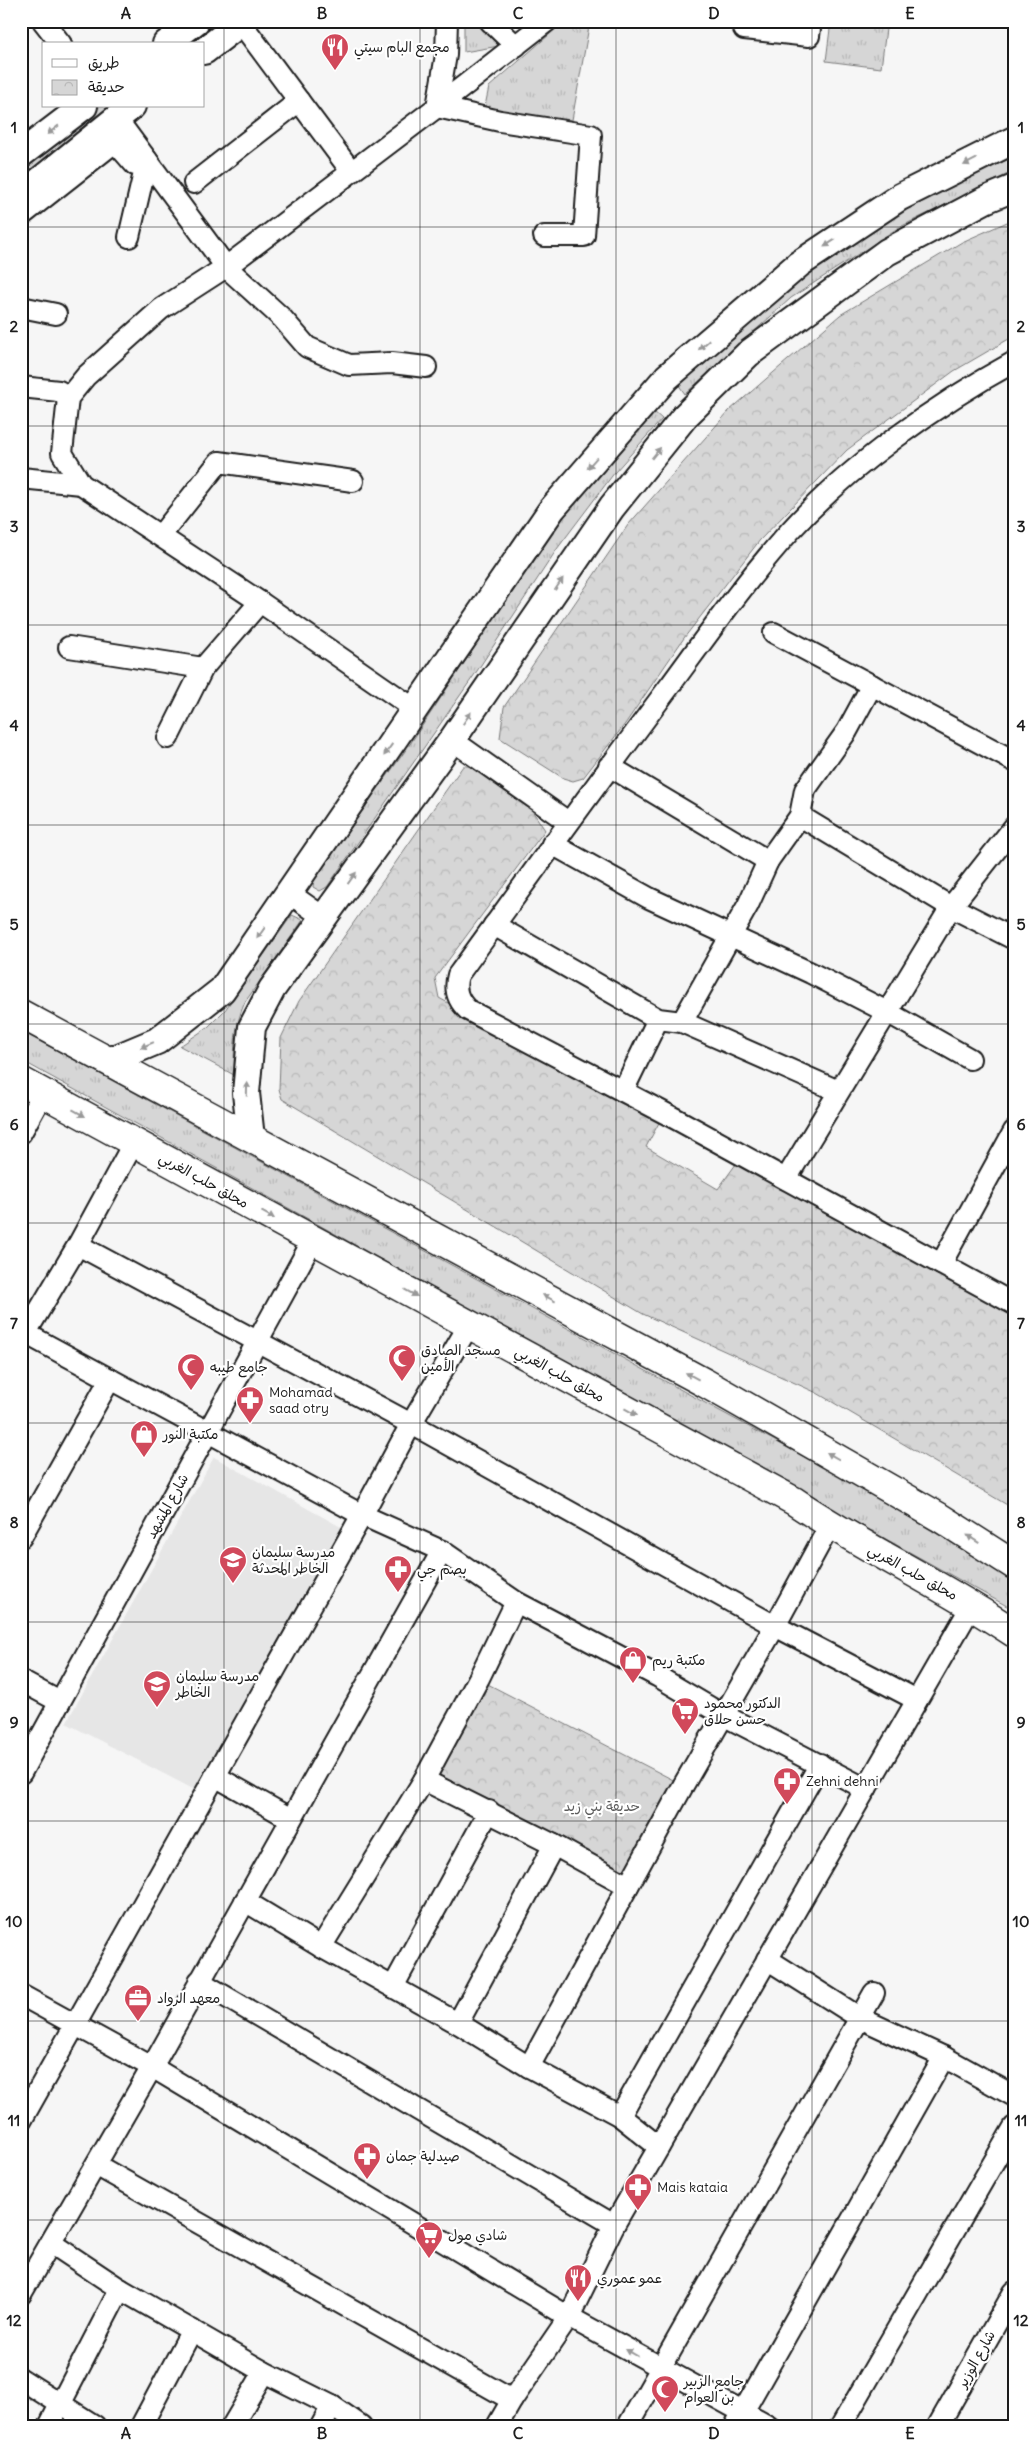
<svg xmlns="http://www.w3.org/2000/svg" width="1035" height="2447" viewBox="0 0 1035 2447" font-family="Delius,'Playpen Sans Arabic',sans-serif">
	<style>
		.built { fill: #e6e6e6 }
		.grass { fill: url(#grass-tufts); stroke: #797979 }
		.park { fill: url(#park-crowns); stroke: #797979 }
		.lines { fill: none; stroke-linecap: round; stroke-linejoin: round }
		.minor-casing { stroke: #1c1c1c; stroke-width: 24 }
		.major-casing { stroke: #1c1c1c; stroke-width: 30 }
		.highway-casing { stroke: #1c1c1c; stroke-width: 31 }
		.minor { stroke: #fff; stroke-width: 20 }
		.major { stroke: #fff; stroke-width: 26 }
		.highway { stroke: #fff; stroke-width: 28 }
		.oneway { fill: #999 }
		.grid { fill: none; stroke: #1c1c1c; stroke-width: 1; stroke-opacity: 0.55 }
		.labels { text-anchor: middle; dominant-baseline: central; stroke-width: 4.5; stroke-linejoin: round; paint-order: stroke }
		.poi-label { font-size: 14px; fill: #1c1c1c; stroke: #fff; text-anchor: start }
		.street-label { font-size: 14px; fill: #1c1c1c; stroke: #fff }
		.park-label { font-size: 14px; fill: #5d5d5d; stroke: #fff }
		.neatline { fill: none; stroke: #1c1c1c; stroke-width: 2 }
		.grid-label { font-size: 16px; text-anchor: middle; font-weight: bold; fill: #1c1c1c }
	</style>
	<defs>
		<pattern id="grass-tufts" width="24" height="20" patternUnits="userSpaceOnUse" patternTransform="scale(1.25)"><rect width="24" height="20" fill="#d6d6d6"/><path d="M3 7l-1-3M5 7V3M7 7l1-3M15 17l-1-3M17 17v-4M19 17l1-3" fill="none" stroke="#b7b7b7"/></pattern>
		<pattern id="park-crowns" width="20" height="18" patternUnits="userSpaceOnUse" patternTransform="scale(1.25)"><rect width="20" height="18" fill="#d6d6d6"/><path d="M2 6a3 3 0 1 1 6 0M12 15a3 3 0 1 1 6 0" fill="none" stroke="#b7b7b7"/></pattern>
	</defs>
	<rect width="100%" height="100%" fill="#f6f6f6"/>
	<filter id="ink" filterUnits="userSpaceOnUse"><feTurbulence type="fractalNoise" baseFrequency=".02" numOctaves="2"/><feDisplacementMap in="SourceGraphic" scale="10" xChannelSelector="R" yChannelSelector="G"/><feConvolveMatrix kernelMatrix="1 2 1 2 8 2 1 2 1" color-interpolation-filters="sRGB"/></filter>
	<g filter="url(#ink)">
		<path class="built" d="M214,1457L341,1527L197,1791L66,1723Z"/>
		<g class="grass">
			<path d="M205,21H220L191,44H177Z"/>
			<path d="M464,21H476L499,46L464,52Z"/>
			<path d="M565,21H590L572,120L484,111L489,87Z"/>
			<path d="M831,21H887L881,68L826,61Z"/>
			<path d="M98,106H113L21,179V167Z"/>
			<path d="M1014,157V171L898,228L791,298L685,394L678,384L790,281L911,202Z"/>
			<path d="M653,411L662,419L615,472L557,549L475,674L327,887L320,891L313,887L314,879L410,744L558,522Z"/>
			<path d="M292,915L303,920L245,1002C234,1026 234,1049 234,1075L180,1046L208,1027L225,1010Z"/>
			<path d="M21,1031L856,1485L1014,1580V1610L21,1060Z"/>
		</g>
		<g class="park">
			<path d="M1014,219V336L954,371L847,450L760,540L684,638L625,724L583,778L573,781L563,778L500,738L504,707L628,525L729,411L840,315L962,242Z"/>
			<path d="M463,766H470L531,809L545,830L435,978L439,998L661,1119L646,1147L718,1189L736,1164L1014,1313V1509L817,1393L643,1314L282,1099L279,1089L281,1038L299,1001Z"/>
			<path d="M480,1680L681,1784L627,1884L426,1779Z"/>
		</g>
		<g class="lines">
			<g class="minor-casing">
				<g id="minor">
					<path d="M43,21L61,44"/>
					<path d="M490,21L516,46"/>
					<path d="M241,23L351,171"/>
					<path d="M744,29L809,36L811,21"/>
					<path d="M116,118L226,267L282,318L307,347L349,365L392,363L426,367"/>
					<path d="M194,183L299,101"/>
					<path d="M21,216L115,142L135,165"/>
					<path d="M544,236H584L591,135L500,121L437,107L547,21"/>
					<path d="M129,237L147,160"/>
					<path d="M21,307L56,314"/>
					<path d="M1014,362C937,404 849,466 790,531C746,580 708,634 669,687C598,782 528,879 458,975C454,989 457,1000 468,1010L676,1119L1014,1304"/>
					<path d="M21,387L59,391L68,398"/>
					<path d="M21,478L81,484"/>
					<path d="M161,535L219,462L353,481"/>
					<path d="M774,633L1014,761"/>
					<path d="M69,647L203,668"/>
					<path d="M416,710L260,602L81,484L62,453L68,398L86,376L161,309L226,267L437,107L446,55L447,21"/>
					<path d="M168,738L203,668L260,602"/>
					<path d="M452,740L568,822"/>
					<path d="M609,766L768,861"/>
					<path d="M800,816L951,907L1014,939"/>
					<path d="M552,844L649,898L811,973L887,1012L970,1059"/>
					<path d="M289,893L323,917"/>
					<path d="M494,925L658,1019L682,1022L838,1091"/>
					<path d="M682,1022L748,905L768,861L800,816L805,790L847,731L872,685"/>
					<path d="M623,1091L658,1019"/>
					<path d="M21,1133L43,1093"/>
					<path d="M786,1179L951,907L1014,827"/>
					<path d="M78,1245L428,1433L775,1626L917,1700"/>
					<path d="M941,1264L1014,1131"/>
					<path d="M21,1331L362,1515L442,1551L516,1602L657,1676L723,1715L866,1789"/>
					<path d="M21,1341L78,1245L134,1142"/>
					<path d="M21,1537L110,1379"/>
					<path d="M516,1602L479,1678L424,1780L554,1845L628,1886"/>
					<path d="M21,1681L60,1702"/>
					<path d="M21,1773L313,1240"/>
					<path d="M215,1776L291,1819"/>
					<path d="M245,1901L321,1947L461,2025L529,2067L620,2116L659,2147"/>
					<path d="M321,1947L424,1780"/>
					<path d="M767,1959L860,2018L944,2057L1014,2096"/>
					<path d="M199,1981L614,2225"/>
					<path d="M393,1987L489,1811"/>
					<path d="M21,1995L152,2067L569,2317L768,2426"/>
					<path d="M458,2023L554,1845"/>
					<path d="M529,2067L684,1784L775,1626L830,1525"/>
					<path d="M620,2116L820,1764"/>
					<path d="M21,2121L362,1515L411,1424L469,1325"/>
					<path d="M96,2165L512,2400"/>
					<path d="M51,2243L120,2289L264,2372L332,2406L361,2426"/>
					<path d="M21,2294L152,2067L442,1551"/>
					<path d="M21,2379L95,2426"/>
					<path d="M49,2426L120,2289"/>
					<path d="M141,2426L192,2330"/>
					<path d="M232,2426L264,2372"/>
					<path d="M321,2426L332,2406"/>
					<path d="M497,2426L512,2400L569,2317L614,2225L972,1605"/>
					<path d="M628,2426L874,1993"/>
					<path d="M735,2426L944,2057"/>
					<path d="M841,2426L1014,2127"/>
					<path d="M938,2426L1014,2292"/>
				</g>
			</g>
			<g class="major-casing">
				<g id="major">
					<path d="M166,44L196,21"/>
					<path d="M204,51L243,21"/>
					<path d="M21,154L84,106"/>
					<path d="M21,196L132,106"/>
					<path d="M109,1061L157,1041L222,990L552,509L667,377L799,264L900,197L1014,140"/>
					<path d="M251,1138L246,1093L252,1027L272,989L452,740L612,507L685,416L748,354L887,252L985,200L1014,188"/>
				</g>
			</g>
			<g class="highway-casing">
				<g id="highway">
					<path d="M21,1014L705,1383L939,1517L1014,1565"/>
					<path d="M21,1081L794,1501C865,1549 943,1585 1014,1633"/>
				</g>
			</g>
			<use href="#minor" class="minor"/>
			<use href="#major" class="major"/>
			<use href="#highway" class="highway"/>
		</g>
		<defs><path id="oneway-solid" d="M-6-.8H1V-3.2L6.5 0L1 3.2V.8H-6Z" transform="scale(1.25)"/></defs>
		<g class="oneway">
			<use href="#oneway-solid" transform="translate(53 130) rotate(142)"/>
			<use href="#oneway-solid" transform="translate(970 162) rotate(153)"/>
			<use href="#oneway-solid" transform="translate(830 243) rotate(147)"/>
			<use href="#oneway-solid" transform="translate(704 345) rotate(139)"/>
			<use href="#oneway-solid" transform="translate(656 453) rotate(-51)"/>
			<use href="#oneway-solid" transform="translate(592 463) rotate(131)"/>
			<use href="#oneway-solid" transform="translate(559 584) rotate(-56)"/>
			<use href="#oneway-solid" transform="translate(467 718) rotate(-56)"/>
			<use href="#oneway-solid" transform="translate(388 750) rotate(125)"/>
			<use href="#oneway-solid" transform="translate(352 878) rotate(-54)"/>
			<use href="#oneway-solid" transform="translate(261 933) rotate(125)"/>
			<use href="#oneway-solid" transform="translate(147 1045) rotate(157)"/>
			<use href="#oneway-solid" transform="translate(247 1089) rotate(-88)"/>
			<use href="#oneway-solid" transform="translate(79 1113) rotate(29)"/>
			<use href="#oneway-solid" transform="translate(268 1215) rotate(29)"/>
			<use href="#oneway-solid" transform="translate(411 1293) rotate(29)"/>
			<use href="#oneway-solid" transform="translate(549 1298) rotate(-152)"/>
			<use href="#oneway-solid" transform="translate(692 1376) rotate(-152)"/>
			<use href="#oneway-solid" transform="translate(631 1412) rotate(29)"/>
			<use href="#oneway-solid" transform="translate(833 1456) rotate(-150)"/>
			<use href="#oneway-solid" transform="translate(973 1539) rotate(-147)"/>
			<use href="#oneway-solid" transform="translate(632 2353) rotate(-150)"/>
		</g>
	</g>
	<path class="grid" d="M224,21V2426M420,21V2426M616,21V2426M812,21V2426M21,227H1014M21,426H1014M21,625H1014M21,825H1014M21,1024H1014M21,1223H1014M21,1423H1014M21,1622H1014M21,1821H1014M21,2021H1014M21,2220H1014"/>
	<defs>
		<g id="restaurant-pin" transform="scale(1.4375)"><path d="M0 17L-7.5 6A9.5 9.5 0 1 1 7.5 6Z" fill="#d1495b" stroke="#fff"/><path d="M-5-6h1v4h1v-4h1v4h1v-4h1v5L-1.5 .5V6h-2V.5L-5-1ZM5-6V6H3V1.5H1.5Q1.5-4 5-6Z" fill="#fff"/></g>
		<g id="mosque-pin" transform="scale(1.4375)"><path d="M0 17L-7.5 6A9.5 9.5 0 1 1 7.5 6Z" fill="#d1495b" stroke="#fff"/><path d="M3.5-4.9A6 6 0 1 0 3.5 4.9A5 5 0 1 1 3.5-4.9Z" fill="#fff"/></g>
		<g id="pharmacy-pin" transform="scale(1.4375)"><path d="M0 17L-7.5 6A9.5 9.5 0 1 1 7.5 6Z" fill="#d1495b" stroke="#fff"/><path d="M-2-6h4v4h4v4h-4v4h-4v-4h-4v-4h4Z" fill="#fff"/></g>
		<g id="shop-pin" transform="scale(1.4375)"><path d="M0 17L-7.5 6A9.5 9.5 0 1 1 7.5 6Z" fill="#d1495b" stroke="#fff"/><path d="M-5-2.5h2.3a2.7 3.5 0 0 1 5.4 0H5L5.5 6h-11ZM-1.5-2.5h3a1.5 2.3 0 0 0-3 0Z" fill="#fff"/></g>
		<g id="school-pin" transform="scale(1.4375)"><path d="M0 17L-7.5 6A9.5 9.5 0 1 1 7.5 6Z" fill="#d1495b" stroke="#fff"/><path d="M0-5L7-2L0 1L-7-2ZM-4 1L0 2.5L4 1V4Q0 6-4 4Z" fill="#fff"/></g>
		<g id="supermarket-pin" transform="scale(1.4375)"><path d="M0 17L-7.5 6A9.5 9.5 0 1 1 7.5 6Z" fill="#d1495b" stroke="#fff"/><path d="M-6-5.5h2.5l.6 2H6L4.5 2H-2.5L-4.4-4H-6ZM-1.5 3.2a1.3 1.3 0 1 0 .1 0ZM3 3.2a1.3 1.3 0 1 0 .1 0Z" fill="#fff"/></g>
		<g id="office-pin" transform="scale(1.4375)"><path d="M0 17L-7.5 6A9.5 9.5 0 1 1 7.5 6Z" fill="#d1495b" stroke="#fff"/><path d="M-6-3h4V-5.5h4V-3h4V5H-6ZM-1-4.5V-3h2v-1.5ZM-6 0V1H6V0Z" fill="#fff"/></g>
	</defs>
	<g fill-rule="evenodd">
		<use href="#restaurant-pin" x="335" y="47"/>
		<use href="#mosque-pin" x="402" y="1358"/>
		<use href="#mosque-pin" x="191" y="1367"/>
		<use href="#pharmacy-pin" x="250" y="1400"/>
		<use href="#shop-pin" x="144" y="1434"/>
		<use href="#school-pin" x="233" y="1560"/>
		<use href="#pharmacy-pin" x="398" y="1569"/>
		<use href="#shop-pin" x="633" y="1660"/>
		<use href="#school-pin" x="157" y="1684"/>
		<use href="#supermarket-pin" x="685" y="1711"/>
		<use href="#pharmacy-pin" x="787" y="1781"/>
		<use href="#office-pin" x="138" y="1998"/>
		<use href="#pharmacy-pin" x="367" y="2156"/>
		<use href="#pharmacy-pin" x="638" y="2187"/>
		<use href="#supermarket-pin" x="429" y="2235"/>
		<use href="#restaurant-pin" x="578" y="2278"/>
		<use href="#mosque-pin" x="665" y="2389"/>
	</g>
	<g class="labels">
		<g class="poi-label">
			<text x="354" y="47">مجمع البام سيتي</text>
			<text x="421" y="1350">مسجد الصادق<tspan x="421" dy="16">الأمين</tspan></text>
			<text x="210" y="1367">جامع طيبه</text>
			<text x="269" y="1392">Mohamad<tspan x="269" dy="16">saad otry</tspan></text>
			<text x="163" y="1434">مكتبة النور</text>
			<text x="252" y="1552">مدرسة سليمان<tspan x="252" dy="16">الخاطر المحدثة</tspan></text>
			<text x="417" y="1569">بصم جي</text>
			<text x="652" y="1660">مكتبة ريم</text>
			<text x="176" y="1676">مدرسة سليمان<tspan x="176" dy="16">الخاطر</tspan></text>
			<text x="704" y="1703">الدكتور محمود<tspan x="704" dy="16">حسن حلاق</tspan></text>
			<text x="806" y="1781">Zehni dehni</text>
			<text x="157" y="1998">معهد الرواد</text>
			<text x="386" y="2156">صيدلية جمان</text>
			<text x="657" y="2187">Mais kataia</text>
			<text x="448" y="2235">شادي مول</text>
			<text x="597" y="2278">عمو عموري</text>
			<text x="684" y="2381">جامع الزبير<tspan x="684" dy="16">بن العوام</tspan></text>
		</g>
		<g class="street-label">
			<text transform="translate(204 1180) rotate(29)">محلق حلب الغربي</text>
			<text transform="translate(560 1374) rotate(29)">محلق حلب الغربي</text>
			<text transform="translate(167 1506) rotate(-61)">شارع المشهد</text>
			<text transform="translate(913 1572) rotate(29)">محلق حلب الغربي</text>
			<text transform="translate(976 2359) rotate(-61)">شارع الوزير</text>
		</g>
		<g class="park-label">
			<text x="602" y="1806">حديقة بني زيد</text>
		</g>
	</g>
	<rect width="1035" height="2447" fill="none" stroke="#fff" stroke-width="55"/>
	<rect x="42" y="42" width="162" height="65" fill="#ffffff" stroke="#a4a4a4"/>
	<rect x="52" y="59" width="25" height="8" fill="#ffffff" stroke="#a4a4a4"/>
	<text x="88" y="68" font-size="15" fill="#1c1c1c">طريق</text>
	<rect x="52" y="80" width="25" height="15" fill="url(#park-crowns)" stroke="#a4a4a4"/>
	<text x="88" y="92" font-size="15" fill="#1c1c1c">حديقة</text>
	<rect x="28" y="28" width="980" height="2392" class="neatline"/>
	<g class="grid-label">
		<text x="126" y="19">A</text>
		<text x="322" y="19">B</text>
		<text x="518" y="19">C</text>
		<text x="714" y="19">D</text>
		<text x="910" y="19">E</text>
		<text x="14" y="133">1</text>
		<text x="1021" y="133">1</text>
		<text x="14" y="332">2</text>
		<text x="1021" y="332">2</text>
		<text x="14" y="532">3</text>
		<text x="1021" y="532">3</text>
		<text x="14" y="731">4</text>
		<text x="1021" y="731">4</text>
		<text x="14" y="930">5</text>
		<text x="1021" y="930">5</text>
		<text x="14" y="1130">6</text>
		<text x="1021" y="1130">6</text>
		<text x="14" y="1329">7</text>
		<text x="1021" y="1329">7</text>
		<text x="14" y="1528">8</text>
		<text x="1021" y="1528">8</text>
		<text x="14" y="1728">9</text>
		<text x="1021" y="1728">9</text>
		<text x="14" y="1927">10</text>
		<text x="1021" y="1927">10</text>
		<text x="14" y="2126">11</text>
		<text x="1021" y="2126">11</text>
		<text x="14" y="2326">12</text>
		<text x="1021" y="2326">12</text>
		<text x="126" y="2439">A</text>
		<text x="322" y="2439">B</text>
		<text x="518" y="2439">C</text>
		<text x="714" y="2439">D</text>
		<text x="910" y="2439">E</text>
	</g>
</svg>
